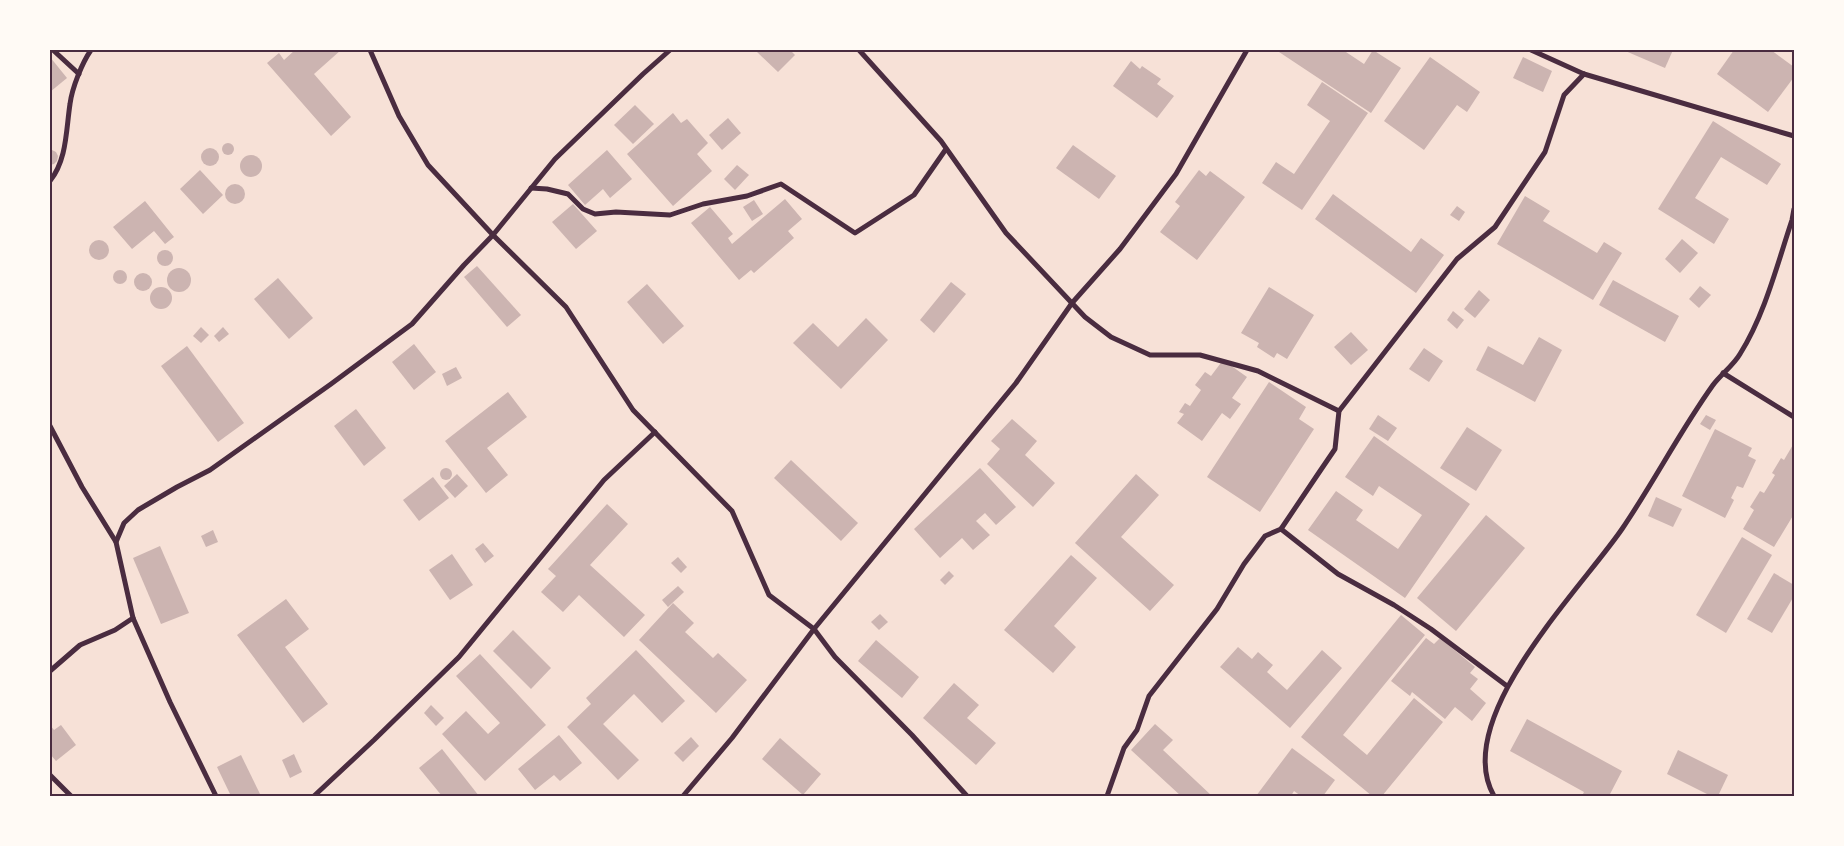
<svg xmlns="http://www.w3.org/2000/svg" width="1844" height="846" viewBox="0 0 1844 846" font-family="'Work Sans',sans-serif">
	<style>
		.building { fill: #ccb4b1 }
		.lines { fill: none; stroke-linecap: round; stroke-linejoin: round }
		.minor { stroke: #4a2c40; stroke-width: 5 }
		.neatline { fill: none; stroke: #4a2c40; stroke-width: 2 }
	</style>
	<rect width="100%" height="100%" fill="#f7e1d7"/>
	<g class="building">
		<path d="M295,50H341L314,74L351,117L331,136L267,63L279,53L284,60Z"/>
		<path d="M759,50H790L795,55L778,72L757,52Z"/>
		<path d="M1276,50H1343L1364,64L1373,50L1401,68L1371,113Z"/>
		<path d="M1623,50H1673L1665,68Z"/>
		<path d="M1734,50H1771L1794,67V77L1768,112L1717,74Z"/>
		<path d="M50,57L67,78L50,92Z"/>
		<path d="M1430,57L1480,92L1467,112L1457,105L1424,150L1384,121Z"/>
		<path d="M1523,57L1552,71L1543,92L1513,78Z"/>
		<path d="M1131,61L1140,69L1142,66L1161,79L1157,84L1174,96L1157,118L1113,86Z"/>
		<path d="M1322,82L1368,113L1302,210L1262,183L1276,162L1294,174L1330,121L1307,105Z"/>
		<path d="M635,105L654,124L633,144L614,125Z"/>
		<path d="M673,113L681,123L687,119L708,143L697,154L712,171L673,206L627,154Z"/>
		<path d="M728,118L741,133L722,150L709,135Z"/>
		<path d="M1713,121L1781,164L1767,185L1721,157L1695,198L1729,219L1714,244L1658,209Z"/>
		<circle cx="228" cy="149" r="6"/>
		<path d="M1073,145L1116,176L1099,199L1056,168Z"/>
		<circle cx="210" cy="157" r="9"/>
		<path d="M50,149L56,152L58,156L57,161L54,164L50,165Z"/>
		<path d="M607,150L632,179L610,198L603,189L585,205L568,185Z"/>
		<circle cx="251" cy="166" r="11"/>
		<path d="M737,165L749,175L735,190L724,179Z"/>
		<path d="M200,170L223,195L203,214L180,189Z"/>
		<path d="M1199,170L1206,176L1210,171L1245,197L1197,260L1160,232L1180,206L1175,202Z"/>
		<circle cx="235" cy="194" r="10"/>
		<path d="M1333,194L1411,252L1421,238L1444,255L1416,293L1315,219Z"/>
		<path d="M1525,196L1550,211L1543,221L1597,253L1604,242L1622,253L1593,300L1497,244Z"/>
		<path d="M785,199L802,219L788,231L794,238L754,273L751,270L739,280L691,223L710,207L733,234L728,238L732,244Z"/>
		<path d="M754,200L763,214L752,221L743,207Z"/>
		<path d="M145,201L174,237L165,244L154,231L132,249L113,227Z"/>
		<path d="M573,204L597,231L576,249L552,222Z"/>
		<path d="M1457,206L1465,212L1459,221L1450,215Z"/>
		<path d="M1682,239L1698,253L1680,273L1665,259Z"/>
		<circle cx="99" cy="250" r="10"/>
		<circle cx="165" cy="258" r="8"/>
		<path d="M477,266L521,315L507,327L464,277Z"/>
		<circle cx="179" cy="280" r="12"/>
		<circle cx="120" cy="277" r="7"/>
		<circle cx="143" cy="282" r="9"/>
		<path d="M278,278L313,318L289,339L254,299Z"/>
		<path d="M1613,280L1679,316L1665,342L1599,305Z"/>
		<path d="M951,282L966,294L934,333L920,320Z"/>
		<path d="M647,284L684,326L663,344L627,302Z"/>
		<path d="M1700,286L1711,295L1699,308L1689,299Z"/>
		<circle cx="161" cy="298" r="11"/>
		<path d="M1269,287L1314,315L1287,359L1277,353L1274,358L1257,347L1259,343L1241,333Z"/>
		<path d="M1479,290L1490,300L1475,318L1464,309Z"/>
		<path d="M1453,311L1464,320L1457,329L1447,320Z"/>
		<path d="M866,318L888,340L841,389L793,343L813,323L838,347Z"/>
		<path d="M201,327L209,335L201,343L193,336Z"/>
		<path d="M223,327L229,334L219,342L214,336Z"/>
		<path d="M1351,332L1368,350L1351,365L1334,347Z"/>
		<path d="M1539,337L1562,350L1535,402L1476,370L1488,346L1523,365Z"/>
		<path d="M414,344L436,372L414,390L392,362Z"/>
		<path d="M187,346L244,423L218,442L161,366Z"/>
		<path d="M1424,348L1443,361L1429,382L1409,369Z"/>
		<path d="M1223,360L1247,377L1232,398L1241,404L1230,419L1222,413L1202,441L1177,423L1184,414L1179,412L1185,403L1190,406L1201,390L1195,385L1205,372L1211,376Z"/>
		<path d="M456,367L462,378L447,386L442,374Z"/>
		<path d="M1269,382L1306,407L1299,419L1314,429L1260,512L1207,477Z"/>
		<path d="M508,392L527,417L487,448L508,475L486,493L445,441Z"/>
		<path d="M356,409L386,448L364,466L334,426Z"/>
		<path d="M1378,415L1397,428L1388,441L1369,429Z"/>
		<path d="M1706,415L1716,420L1710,430L1700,424Z"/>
		<path d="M1012,419L1037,441L1025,455L1055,483L1033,507L987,464L1000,449L991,441Z"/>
		<path d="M1467,427L1502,450L1476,491L1440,468Z"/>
		<path d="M1715,429L1752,448L1748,456L1756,460L1743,488L1737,486L1731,498L1734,500L1725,518L1682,496Z"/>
		<path d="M1374,436L1470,504L1405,598L1308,530L1336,491L1363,510L1356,520L1398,549L1422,515L1379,486L1373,496L1345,477Z"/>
		<path d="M1794,443V514L1774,547L1743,529L1754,510L1750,507L1760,491L1764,493L1775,475L1772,473L1781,458L1784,460Z"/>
		<path d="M791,460L858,523L841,541L774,478Z"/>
		<circle cx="446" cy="474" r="6"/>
		<path d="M980,468L1016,507L996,525L985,513L976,521L990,535L973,550L962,538L940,558L914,529Z"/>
		<path d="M457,474L468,486L455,498L444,486Z"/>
		<path d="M1136,474L1159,495L1121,537L1174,585L1150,611L1075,543Z"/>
		<path d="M433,477L449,498L419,521L403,500Z"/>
		<path d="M1656,497L1682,509L1673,527L1648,516Z"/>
		<path d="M607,504L628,524L590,565L645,615L624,637L579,595L563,612L541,592L556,576L548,569Z"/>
		<path d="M1486,515L1525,548L1456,631L1417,598Z"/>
		<path d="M213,530L218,542L206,547L201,536Z"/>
		<path d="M1742,537L1772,555L1726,633L1696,615Z"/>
		<path d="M483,543L494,556L485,563L475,549Z"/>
		<path d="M160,546L189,613L161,624L133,558Z"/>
		<path d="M452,554L473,585L450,600L429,570Z"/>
		<path d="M1071,555L1097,578L1054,626L1076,647L1053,673L1004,630Z"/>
		<path d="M678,557L687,567L681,573L671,563Z"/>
		<path d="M949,571L954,576L945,585L940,580Z"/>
		<path d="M1774,573L1794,585V596L1772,633L1747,619Z"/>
		<path d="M678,586L684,592L668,607L662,600Z"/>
		<path d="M286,599L309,629L285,647L328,704L303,723L237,635Z"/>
		<path d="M673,603L694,623L685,632L713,658L718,653L747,680L716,713L639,640Z"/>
		<path d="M880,614L888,622L879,630L871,622Z"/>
		<path d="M1401,615L1425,635L1343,735L1367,755L1414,698L1443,722L1382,796H1372L1301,737Z"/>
		<path d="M513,630L551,668L531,689L493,651Z"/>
		<path d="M1426,638L1434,644L1440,638L1475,667L1470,673L1478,679L1470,689L1486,703L1472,721L1455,707L1445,719L1412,692L1410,696L1391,681Z"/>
		<path d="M876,640L919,677L902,698L858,661Z"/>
		<path d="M1238,647L1252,659L1258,652L1273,665L1267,672L1287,690L1322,650L1342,668L1290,728L1220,667Z"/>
		<path d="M636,650L685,701L662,723L634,694L603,724L639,760L618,780L567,727L591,704L586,698Z"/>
		<path d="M480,654L546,725L485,781L442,734L466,711L488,734L500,723L456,676Z"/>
		<path d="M954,683L979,705L967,718L996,743L976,765L923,718Z"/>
		<path d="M431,705L444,718L436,726L424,713Z"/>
		<path d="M1527,719L1622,771L1609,796H1582L1584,792L1510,751Z"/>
		<path d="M1155,724L1173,740L1163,750L1212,796H1181L1131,750Z"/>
		<path d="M50,725L54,730L61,725L76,745L56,761L50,754Z"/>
		<path d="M559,735L582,763L560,781L554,775L535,790L518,769Z"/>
		<path d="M691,737L699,746L683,762L674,753Z"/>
		<path d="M780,738L821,774L803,795L762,759Z"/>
		<path d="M1292,748L1335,780L1323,796H1301L1294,791L1291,796H1256Z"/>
		<path d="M442,749L479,796H442L419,768Z"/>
		<path d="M1678,750L1728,775L1718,796H1711L1667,774Z"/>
		<path d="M294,754L302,772L290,778L282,760Z"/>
		<path d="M241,755L261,796H231L217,767Z"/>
	</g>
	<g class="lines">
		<g class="minor">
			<path d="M53,50L79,74"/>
			<path d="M370,50L399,116L428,165L493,235L566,307L633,410L732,511L769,595L814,629L835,657L912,735L967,796"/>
			<path d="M859,50L941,141L1006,233L1085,317L1111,337L1150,355H1200L1258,371L1339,411"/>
			<path d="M1531,50L1584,74L1794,136"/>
			<path d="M50,181C67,160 66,130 70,104C72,88 82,63 91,50"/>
			<path d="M531,188L547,189L568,194L583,209L595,214L616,212L670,215L703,204L747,196L781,184L855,233L914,195L946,149"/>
			<path d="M1723,373L1794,417"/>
			<path d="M50,426L82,487L116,542"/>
			<path d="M1281,529L1338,574L1394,605L1431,629L1507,686"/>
			<path d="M50,671L80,645L115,630L133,618"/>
			<path d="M50,775L71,796"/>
			<path d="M216,796L170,702L133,618L116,542L124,523L138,510L177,487L210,470L331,384L412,324L464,265L493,235L555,159L643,74L670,50"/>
			<path d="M314,796L374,740L459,657L604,480L655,432"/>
			<path d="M683,796L732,738L814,629L1016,383L1072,303L1120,249L1176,174L1247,50"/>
			<path d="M1107,796L1124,748L1137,730L1149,696L1217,609L1244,564L1265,536L1281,529L1318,474L1335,449L1339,411L1457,259L1495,227L1545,152L1564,95L1584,74"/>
			<path d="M1494,796C1450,719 1581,589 1622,529C1654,482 1680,431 1713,385C1721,374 1733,366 1740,354C1765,314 1777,265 1792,220L1794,209"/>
		</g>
	</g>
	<rect width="1844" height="846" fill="none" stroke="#fffaf5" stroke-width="102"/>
	<rect x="51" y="51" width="1742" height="744" class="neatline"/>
</svg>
